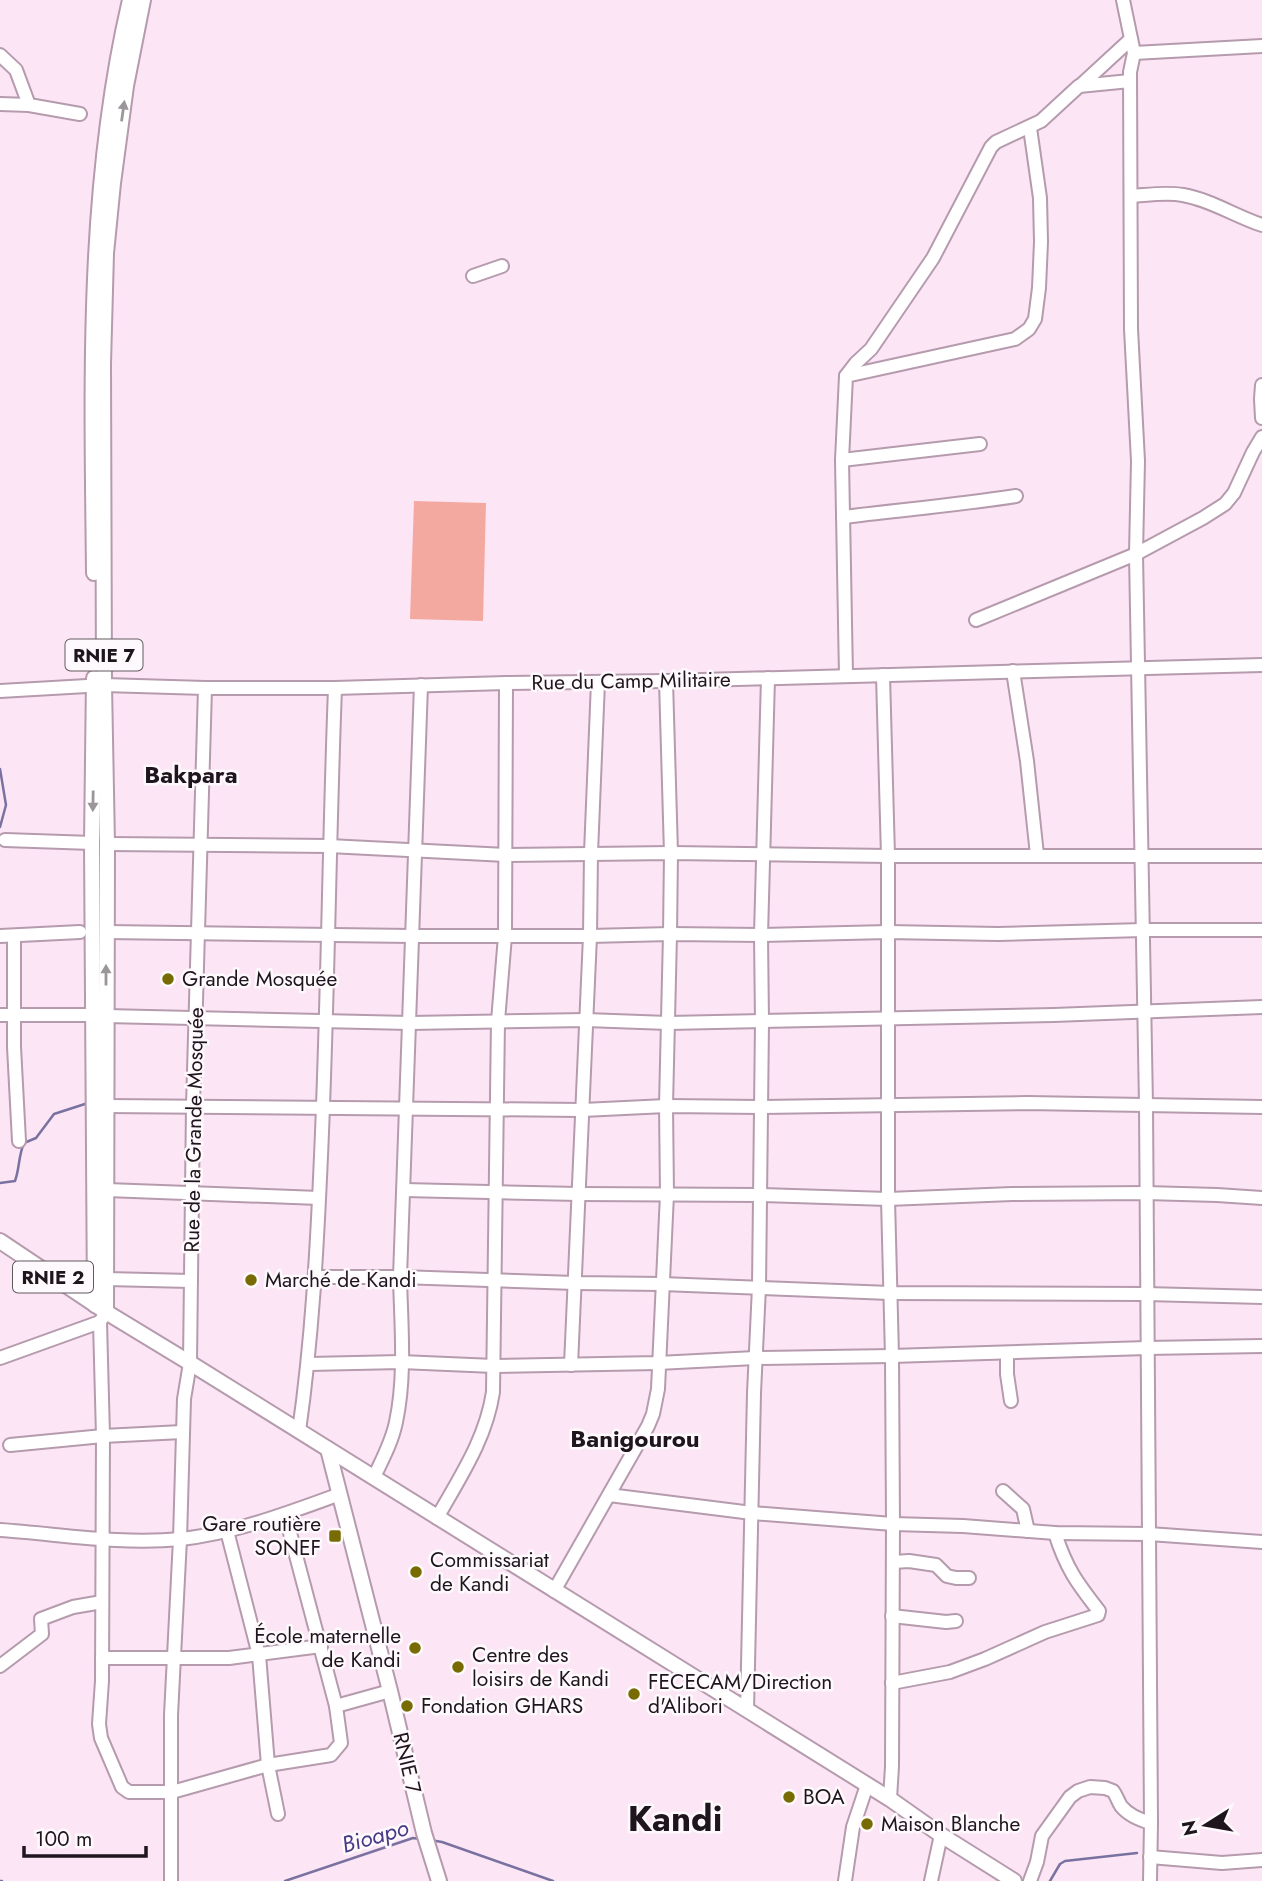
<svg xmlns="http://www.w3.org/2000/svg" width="1262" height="1881" viewBox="0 0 1262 1881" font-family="Jost,sans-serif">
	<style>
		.green { fill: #f4a9a0 }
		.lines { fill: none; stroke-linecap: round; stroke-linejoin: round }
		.stream { stroke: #7972a1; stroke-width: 2.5 }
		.minor-casing { stroke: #b59bad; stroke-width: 16 }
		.major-casing { stroke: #b59bad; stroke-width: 18 }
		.minor { stroke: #fff; stroke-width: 12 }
		.major { stroke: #fff; stroke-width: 14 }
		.oneway { fill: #9a9699 }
		.poi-dot { fill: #786b04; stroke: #fef9fc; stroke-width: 2.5 }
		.labels { text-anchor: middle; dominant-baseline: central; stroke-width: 5; stroke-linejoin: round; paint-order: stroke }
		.shield { fill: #fef9fc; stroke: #62595f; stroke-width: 2 }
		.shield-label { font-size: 19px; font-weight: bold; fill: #1f151c }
		.street-label { font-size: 21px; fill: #1f151c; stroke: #fef9fc }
		.poi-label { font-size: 21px; fill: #1f151c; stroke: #fef9fc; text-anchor: start }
		.water-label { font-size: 23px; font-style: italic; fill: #473986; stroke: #fef9fc }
		.quarter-label { font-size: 24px; font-weight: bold; fill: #1f151c; stroke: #fef9fc }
		.town-label { font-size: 35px; font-weight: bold; fill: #1f151c; stroke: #fef9fc }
	</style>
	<rect width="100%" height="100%" fill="#fce6f5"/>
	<path class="green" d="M414,501L486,503L483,621L410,619Z"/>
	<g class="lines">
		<g class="stream">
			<path d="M0,769L6,805L0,827"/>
			<path d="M0,1183L15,1181C20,1167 18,1157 24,1143L36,1138L54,1114L88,1103"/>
			<path d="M430,1840L442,1842L553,1881"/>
			<path d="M0,1881H2"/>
			<path d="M285,1881L413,1838L420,1839"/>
			<path d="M1050,1881L1060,1864L1065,1861L1137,1853"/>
		</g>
		<g class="minor-casing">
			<g id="minor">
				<path d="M1123,0L1134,53L1130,72L1131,329L1138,461L1136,554L1146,1105L1151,1823L1150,1881"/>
				<path d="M1134,53L1262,46"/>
				<path d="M0,55L16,70L29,105L80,114"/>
				<path d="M1080,86L1131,39"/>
				<path d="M0,104L29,105"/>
				<path d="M1132,196C1148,195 1166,192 1183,195C1211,200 1235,216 1262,225"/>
				<path d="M473,276L502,266"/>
				<path d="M846,376L856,363L871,349L933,258L991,147L996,142L1041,121L1079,86L1130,81"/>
				<path d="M1262,385L1261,399L1262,418"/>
				<path d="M842,460L980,444"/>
				<path d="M843,517C900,510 958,505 1016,496"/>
				<path d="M976,620L1136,554L1203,518L1225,504L1234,493L1253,452L1262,437"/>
				<path d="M1013,671L1027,761L1037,855"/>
				<path d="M883,675L888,856V1199L892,1356L893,1524L892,1766L890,1799"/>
				<path d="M846,676L842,460L846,376L1015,339L1029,329L1035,319L1039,288L1041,242L1040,198L1030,128"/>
				<path d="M0,691L104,685L205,688H335L506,683L666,681L1262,665"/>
				<path d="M5,840L92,843"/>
				<path d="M107,844L329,846L506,855L671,853L888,856H1262"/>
				<path d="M106,932L412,936H590L670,934L761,935L888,932L998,934L1143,930H1262"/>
				<path d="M0,936L80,932"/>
				<path d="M14,936V1047L19,1141"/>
				<path d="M0,1015H93"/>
				<path d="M106,1016L410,1023L586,1020L668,1023L1054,1015L1262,1007"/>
				<path d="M106,1106L583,1110L666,1106L761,1107L1027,1103L1262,1107"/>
				<path d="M107,1190L319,1198"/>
				<path d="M404,1190L579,1194L760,1195L888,1199L1012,1194L1146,1193L1217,1195L1262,1198"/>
				<path d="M315,1277H400L575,1283L662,1284L890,1293L1146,1294L1262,1297"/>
				<path d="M106,1279L191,1281"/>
				<path d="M106,1312L100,1322L103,1436L102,1681L99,1724L101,1738L122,1787L129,1792H172L268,1765L331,1755L341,1743L336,1706L285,1514"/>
				<path d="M1007,1353V1374L1011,1401"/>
				<path d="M0,1358L100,1322"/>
				<path d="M309,1364L401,1362L494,1366L658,1363L755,1358L892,1356L1147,1348L1262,1346"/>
				<path d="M571,1365L590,936L591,853L598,682"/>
				<path d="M299,1431C312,1340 317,1248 321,1156C328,1000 329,844 335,688"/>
				<path d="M10,1445L103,1436L182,1432"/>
				<path d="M374,1477C382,1460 392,1442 396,1422C406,1375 401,1324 400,1277L421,685"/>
				<path d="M1003,1491L1023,1509L1028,1531"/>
				<path d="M609,1495L752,1513L893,1524L963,1526L1055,1533L1149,1534L1262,1542"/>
				<path d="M437,1518C460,1477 486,1439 493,1392L498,1021L505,936L506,683"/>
				<path d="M0,1530C60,1534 120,1545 181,1539C235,1533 288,1513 340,1494"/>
				<path d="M227,1531L259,1655L268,1765L278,1814"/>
				<path d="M893,1562L909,1561L936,1565L947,1576L956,1578H969"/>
				<path d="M554,1591L648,1426L653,1414L658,1389L667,1194L666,1106L670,934L671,853L666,681"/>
				<path d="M892,1616L946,1622L956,1621"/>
				<path d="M102,1658H229L321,1646"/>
				<path d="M0,1666L42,1634L41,1619L73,1607L102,1602"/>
				<path d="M892,1683L950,1672L985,1659L1045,1632L1098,1615L1099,1611C1077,1583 1066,1568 1055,1533"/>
				<path d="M336,1706L390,1691"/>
				<path d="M747,1710L754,1393L759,1287L762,1022L761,935L768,678"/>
				<path d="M1150,1857L1222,1863L1262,1860"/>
				<path d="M171,1881V1715L180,1539L184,1399L190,1363L193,1106L205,688"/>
				<path d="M845,1881L853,1827L867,1785"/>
				<path d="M931,1881L941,1835"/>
				<path d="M1030,1881L1037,1862L1042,1836L1070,1797L1078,1791L1090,1787L1105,1788L1113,1791C1116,1795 1118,1801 1121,1806C1129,1816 1140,1820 1151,1823"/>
			</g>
		</g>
		<g class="major-casing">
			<g id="major">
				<path d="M94,573C92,382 86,188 130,0"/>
				<path d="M94,678L92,843L95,1305"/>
				<path d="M0,1241L106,1312L190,1363L890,1799L941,1835L1014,1881"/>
				<path d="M106,1312L107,844L104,685L103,364L106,253L113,183L126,86L143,0"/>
				<path d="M328,1449L390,1691L424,1833L439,1881"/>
			</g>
		</g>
		<use href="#minor" class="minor"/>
		<use href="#major" class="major"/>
	</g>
	<defs><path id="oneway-solid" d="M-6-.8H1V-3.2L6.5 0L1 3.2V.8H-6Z" transform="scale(1.75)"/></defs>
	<g class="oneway">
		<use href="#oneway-solid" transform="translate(123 111) rotate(-82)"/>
		<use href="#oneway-solid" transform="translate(93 801) rotate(91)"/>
		<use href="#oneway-solid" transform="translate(106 975) rotate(-90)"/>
	</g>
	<g class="poi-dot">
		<circle cx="168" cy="979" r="7"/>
		<circle cx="251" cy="1280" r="7"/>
		<rect x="328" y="1529" width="14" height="14" rx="3.5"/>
		<circle cx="416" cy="1572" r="7"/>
		<circle cx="415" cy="1648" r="7"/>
		<circle cx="458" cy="1667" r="7"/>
		<circle cx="634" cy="1694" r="7"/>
		<circle cx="407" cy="1706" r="7"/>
		<circle cx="789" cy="1797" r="7"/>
		<circle cx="867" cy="1824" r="7"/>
	</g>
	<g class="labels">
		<g class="shield">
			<rect x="65.5" y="639.5" width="77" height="31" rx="5"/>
			<rect x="13" y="1261.5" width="80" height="31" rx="5"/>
		</g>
		<g class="shield-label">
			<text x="104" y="655">RNIE 7</text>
			<text x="53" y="1277">RNIE 2</text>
		</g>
		<g class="street-label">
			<text transform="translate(631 681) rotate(-1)">Rue du Camp Militaire</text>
			<text transform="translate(194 1130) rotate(-89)">Rue de la Grande Mosquée</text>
			<text transform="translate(407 1763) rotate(77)">RNIE 7</text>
		</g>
		<g class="poi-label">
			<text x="182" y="979">Grande Mosquée</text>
			<text x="265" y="1280">Marché de Kandi</text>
			<text x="321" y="1524" text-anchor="end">Gare routière<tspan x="321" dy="24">SONEF</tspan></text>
			<text x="430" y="1560">Commissariat<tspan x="430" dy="24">de Kandi</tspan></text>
			<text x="401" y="1636" text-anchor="end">École maternelle<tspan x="401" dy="24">de Kandi</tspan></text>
			<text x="472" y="1655">Centre des<tspan x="472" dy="24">loisirs de Kandi</tspan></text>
			<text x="648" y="1682">FECECAM/Direction<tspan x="648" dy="24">d'Alibori</tspan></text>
			<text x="421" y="1706">Fondation GHARS</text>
			<text x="803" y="1797">BOA</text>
			<text x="881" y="1824">Maison Blanche</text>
		</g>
		<g class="water-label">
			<text transform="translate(375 1836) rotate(-16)">Bioapo</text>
		</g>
		<g class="quarter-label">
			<text x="191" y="774">Bakpara</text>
			<text x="635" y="1438">Banigourou</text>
		</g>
		<g class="town-label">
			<text x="675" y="1819">Kandi</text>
		</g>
	</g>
	<g transform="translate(1206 1825) rotate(259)" stroke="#fef9fc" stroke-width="5" paint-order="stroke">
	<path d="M0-5L12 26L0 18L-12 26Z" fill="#1f151c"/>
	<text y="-10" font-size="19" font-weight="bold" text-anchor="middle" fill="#1f151c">N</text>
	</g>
	<path d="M24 1846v10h122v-10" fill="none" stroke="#1f151c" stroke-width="3.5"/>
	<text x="35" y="1846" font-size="21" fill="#1f151c" stroke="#fef9fc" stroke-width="5" paint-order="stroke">100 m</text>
</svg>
